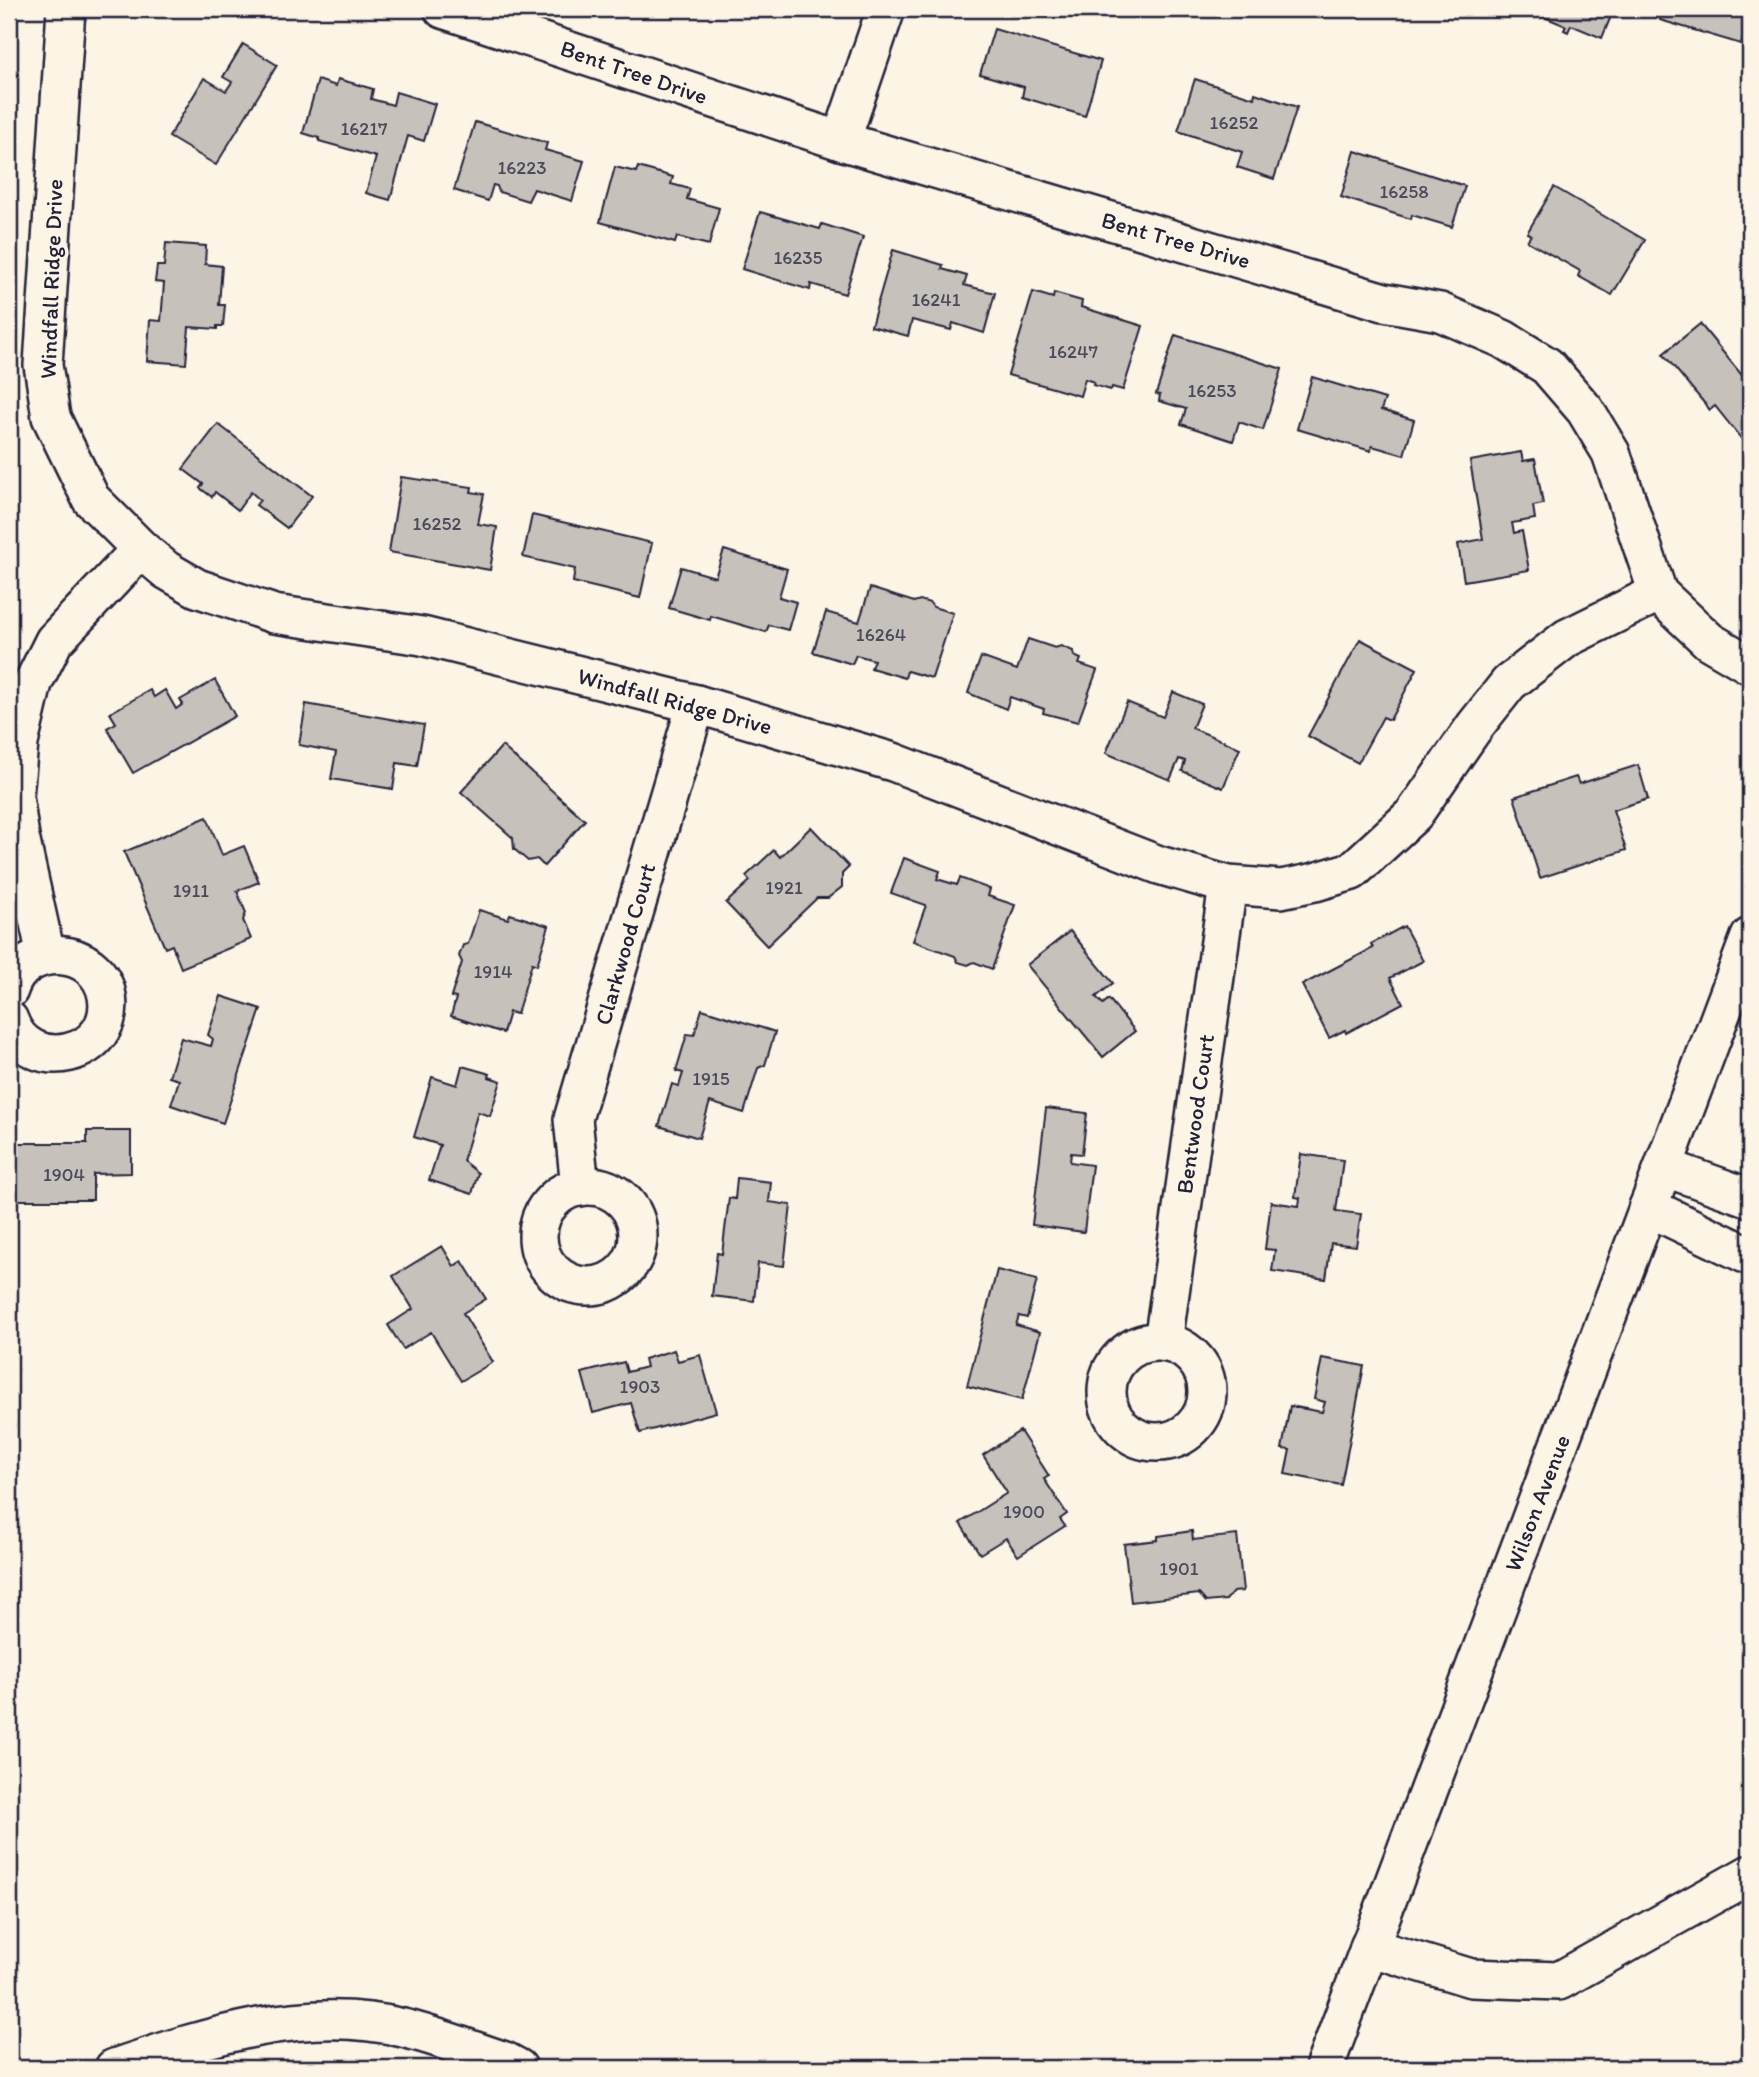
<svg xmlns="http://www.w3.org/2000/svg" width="1759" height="2077" viewBox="0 0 1759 2077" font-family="Itim,sans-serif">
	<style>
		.building { fill: #c6c1bb; stroke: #22223b; stroke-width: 2 }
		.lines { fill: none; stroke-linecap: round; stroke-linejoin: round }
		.minor-casing { stroke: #22223b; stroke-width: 42 }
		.minor { stroke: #fcf5e5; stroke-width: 37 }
		.labels { text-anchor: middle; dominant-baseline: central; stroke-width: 7; stroke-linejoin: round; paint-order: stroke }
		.number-label { font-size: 19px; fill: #4b4a5b }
		.street-label { font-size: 23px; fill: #22223b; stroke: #fcf5e5 }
	</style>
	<rect width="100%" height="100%" fill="#fcf5e5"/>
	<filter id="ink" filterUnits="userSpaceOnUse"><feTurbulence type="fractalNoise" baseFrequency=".0143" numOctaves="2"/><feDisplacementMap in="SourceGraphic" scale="14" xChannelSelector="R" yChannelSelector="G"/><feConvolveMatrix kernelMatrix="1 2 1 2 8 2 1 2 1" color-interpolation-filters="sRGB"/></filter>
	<g filter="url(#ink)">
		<g class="building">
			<path d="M1525,9H1614L1602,38L1571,25L1568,32L1564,30L1566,26Z"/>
			<path d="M1663,9H1750V31L1745,30L1741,44L1660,20Z"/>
			<path d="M994,29L1101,61L1085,116L1022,97L1024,87L980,74Z"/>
			<path d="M243,44L277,65L216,165L169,137L204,78L226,91L232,82L223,77Z"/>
			<path d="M338,79L373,89L371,99L393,105L396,92L435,104L424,141L408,136L390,200L366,193L376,157L319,141V138L303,133L318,80L336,86Z"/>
			<path d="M1195,79L1254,98L1255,93L1297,107L1274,179L1237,167L1242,152L1178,131Z"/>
			<path d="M475,122L547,143L545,150L584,161L572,201L534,189L528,201L499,192L497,186L493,185L488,201L454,190Z"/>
			<path d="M1355,151L1465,186L1452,227L1412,215L1411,219L1341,197Z"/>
			<path d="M615,167L636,172L638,167L673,177L671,184L690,189L687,199L719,208L709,245L677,237L675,243L600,222Z"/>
			<path d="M1554,187L1645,240L1612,295L1578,276L1580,271L1527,241L1531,235L1527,233Z"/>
			<path d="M760,212L820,229L822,224L863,237L845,294L811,284L810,290L742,269Z"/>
			<path d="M166,243L206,246L205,264L222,266L219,305H225L223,326H217V329L189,327L186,364L147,361L150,320L161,321L164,283L155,282L157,266H164Z"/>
			<path d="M893,250L943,265L942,269L967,276L964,285L995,293L984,333L953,323L951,330L912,320L908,336L871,326Z"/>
			<path d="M1033,292L1053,298L1054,293L1082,301L1081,307L1143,326L1123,390L1112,387L1111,390L1093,385L1094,382L1085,379L1080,396L1008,375Z"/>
			<path d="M1700,324L1750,385V436L1743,441L1715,406L1710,410L1663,354Z"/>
			<path d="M1175,335L1282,369L1263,430L1239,422L1233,441L1181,424L1186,409L1159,401L1160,395L1156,394Z"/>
			<path d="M1312,377L1385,399L1381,410L1414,420L1404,455L1372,446L1371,451L1297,429Z"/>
			<path d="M218,424L312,496L287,528L256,505L260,500L251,492L238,510L215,492L212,497L200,488L203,484L183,469Z"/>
			<path d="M1521,452L1523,461L1535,459L1543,504L1533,506L1535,519L1512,523L1514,533L1522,531L1529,570L1464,581L1458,544L1483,539L1470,461Z"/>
			<path d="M401,477L472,487L471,492L484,494L478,524L497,527L490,570L389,552Z"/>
			<path d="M532,515L652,543L640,598L573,582L575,569L523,557Z"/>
			<path d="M724,550L787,569L779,597L796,602L788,630L769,625L766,632L711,616L710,620L669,608L681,567L715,577Z"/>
			<path d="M870,588L914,602L920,600L930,603L933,607L953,613L932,678L907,671L905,678L871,668L874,660L856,655L852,664L813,652L826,612L859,622Z"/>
			<path d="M1028,639L1055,648L1061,646L1073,651L1074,656L1081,659L1079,664L1097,670L1078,722L1043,713L1044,709L1010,697L1006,709L968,693L981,657L1017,670Z"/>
			<path d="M1360,639L1417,669L1390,720L1383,717L1358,763L1308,736Z"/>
			<path d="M215,680L235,716L133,773L107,728L116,723L110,713L150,690L154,697L165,690L176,709L183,704L180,700Z"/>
			<path d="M1173,692L1202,704L1192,728L1240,748L1223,788L1182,771L1185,761L1179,759L1170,780L1106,753L1127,702L1163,717Z"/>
			<path d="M306,704L424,725L417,766L397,763L393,789L331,779L336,752L299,745Z"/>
			<path d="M502,746L585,820L544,866L537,859L528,861L514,849L513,838L461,792Z"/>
			<path d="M1638,765L1648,799L1613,810L1626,850L1540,878L1514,797L1576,777L1579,784Z"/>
			<path d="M207,817L222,855L244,846L259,882L237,891L246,913L243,920L251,939L181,968L172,945L165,948L124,852Z"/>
			<path d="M811,827L849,867L842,874V887L828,898H817L767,946L726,903L750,881L746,876L774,850L780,857Z"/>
			<path d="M904,858L940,871L937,879L957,885L960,878L990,889L988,896L1015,905L992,969L974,962L968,965L958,962L955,956L913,941L926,905L891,893Z"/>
			<path d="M479,910L508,919L510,914L549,926L537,965L532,963L517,1014L509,1012L503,1033L451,1016L456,998L451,997L462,962L459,956L463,945L468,944Z"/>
			<path d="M1404,926L1423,961L1390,978L1403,1003L1346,1033L1345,1030L1329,1038L1302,985L1373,948L1371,944Z"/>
			<path d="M1070,931L1113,983L1096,997L1103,1004L1109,999L1135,1031L1103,1057L1027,965Z"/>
			<path d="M221,996L261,1009L223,1123L171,1105L179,1080L169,1077L181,1038L211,1046L213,1039L208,1035Z"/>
			<path d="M702,1009L775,1032L765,1065L758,1068L744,1113L710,1102L699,1138L659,1126L672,1084L679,1086L683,1073L676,1071L687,1034L694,1035Z"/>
			<path d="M462,1066L490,1074L489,1077L501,1081L490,1116L478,1112L463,1161L478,1173L472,1194L429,1180L440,1145L414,1137L432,1077L457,1085Z"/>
			<path d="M1046,1108L1087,1113L1082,1154L1071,1153L1070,1162L1092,1165L1084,1232L1032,1225Z"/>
			<path d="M87,1131H131V1173L93,1174V1200H14V1143H87Z"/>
			<path d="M1301,1154L1343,1160L1336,1211L1361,1214L1356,1246L1331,1243L1326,1279L1272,1271L1275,1250L1265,1249L1271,1202L1299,1206L1300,1198L1295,1197Z"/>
			<path d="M737,1178L771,1182L769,1202L791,1205L784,1266L758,1263L754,1301L712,1296L717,1253L722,1254L729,1198L735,1199Z"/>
			<path d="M442,1246L454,1266L462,1261L486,1299L463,1313L493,1362L461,1381L431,1332L403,1349L388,1325L413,1309L393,1276Z"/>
			<path d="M997,1270L1037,1280L1027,1318L1019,1316L1016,1325L1040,1332L1022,1400L967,1386Z"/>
			<path d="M674,1350L678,1361L700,1355L716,1412L640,1433L631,1403L593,1413L582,1373L624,1362L627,1372L646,1367L644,1359Z"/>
			<path d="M1322,1358L1364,1366L1341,1485L1285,1474L1290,1450L1282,1449L1290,1406L1322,1412L1325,1402L1314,1399Z"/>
			<path d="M1020,1431L1049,1476L1044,1479L1067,1514L1060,1519L1065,1526L1018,1556L1006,1538L980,1554L960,1523L1007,1493L983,1455Z"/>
			<path d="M1192,1531L1193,1540L1237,1535L1243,1591L1233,1592L1226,1600L1206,1602L1199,1594L1131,1602L1124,1544L1158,1540V1536Z"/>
		</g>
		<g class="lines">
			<g class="minor-casing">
				<g id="minor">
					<path d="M66,9L43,365L51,417L91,499L141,549L166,570L197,588L274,614L422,636L696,704L893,762L1159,865L1228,885L1281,889L1315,882L1352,871L1414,814L1475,726L1509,683L1567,638L1658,593"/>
					<path d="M443,9L841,141L1384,302L1440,312L1503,339L1547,366L1585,410L1611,453L1658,593L1709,641L1750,665"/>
					<path d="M841,141L886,9"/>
					<path d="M46,955L20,837L14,796L19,743L33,683L54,641L141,549"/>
					<path d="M9,990C23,941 98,945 107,996C117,1056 29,1078 9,1020"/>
					<path d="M1664,1167L1750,1198"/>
					<circle cx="588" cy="1236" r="50"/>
					<path d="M580,1187L573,1119L696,704"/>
					<path d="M1648,1207L1750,1256"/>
					<path d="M1163,1342L1228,885"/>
					<circle cx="1157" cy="1392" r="50"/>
					<path d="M1369,1947L1471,1978L1559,1981L1750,1874"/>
					<path d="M114,2068C207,2037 304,2004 403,2028C437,2036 471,2050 505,2061L518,2068"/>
					<path d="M1324,2068L1750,937"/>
				</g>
			</g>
			<use href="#minor" class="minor"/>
		</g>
	</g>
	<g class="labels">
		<g class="number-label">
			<text x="1234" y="122">16252</text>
			<text x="364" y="128">16217</text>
			<text x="522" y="167">16223</text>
			<text x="1404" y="191">16258</text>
			<text x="798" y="257">16235</text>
			<text x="936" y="299">16241</text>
			<text x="1073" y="351">16247</text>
			<text x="1212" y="390">16253</text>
			<text x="437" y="523">16252</text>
			<text x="881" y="634">16264</text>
			<text x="784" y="887">1921</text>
			<text x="191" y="890">1911</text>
			<text x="493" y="971">1914</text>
			<text x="711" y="1078">1915</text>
			<text x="64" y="1174">1904</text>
			<text x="640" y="1386">1903</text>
			<text x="1024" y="1511">1900</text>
			<text x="1179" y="1568">1901</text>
		</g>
		<g class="street-label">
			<text transform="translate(634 72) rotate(19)">Bent Tree Drive</text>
			<text transform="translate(1176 240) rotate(16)">Bent Tree Drive</text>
			<text transform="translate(51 279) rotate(-88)">Windfall Ridge Drive</text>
			<text transform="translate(675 701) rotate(15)">Windfall Ridge Drive</text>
			<text transform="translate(625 944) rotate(-74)">Clarkwood Court</text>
			<text transform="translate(1195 1114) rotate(-82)">Bentwood Court</text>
			<text transform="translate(1537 1503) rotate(-69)">Wilson Avenue</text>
		</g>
	</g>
	<rect width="1759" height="2077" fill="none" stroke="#fcf5e5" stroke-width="35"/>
	<rect x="18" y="18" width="1724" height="2042" fill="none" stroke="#22223b" stroke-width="2.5" filter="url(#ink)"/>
</svg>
